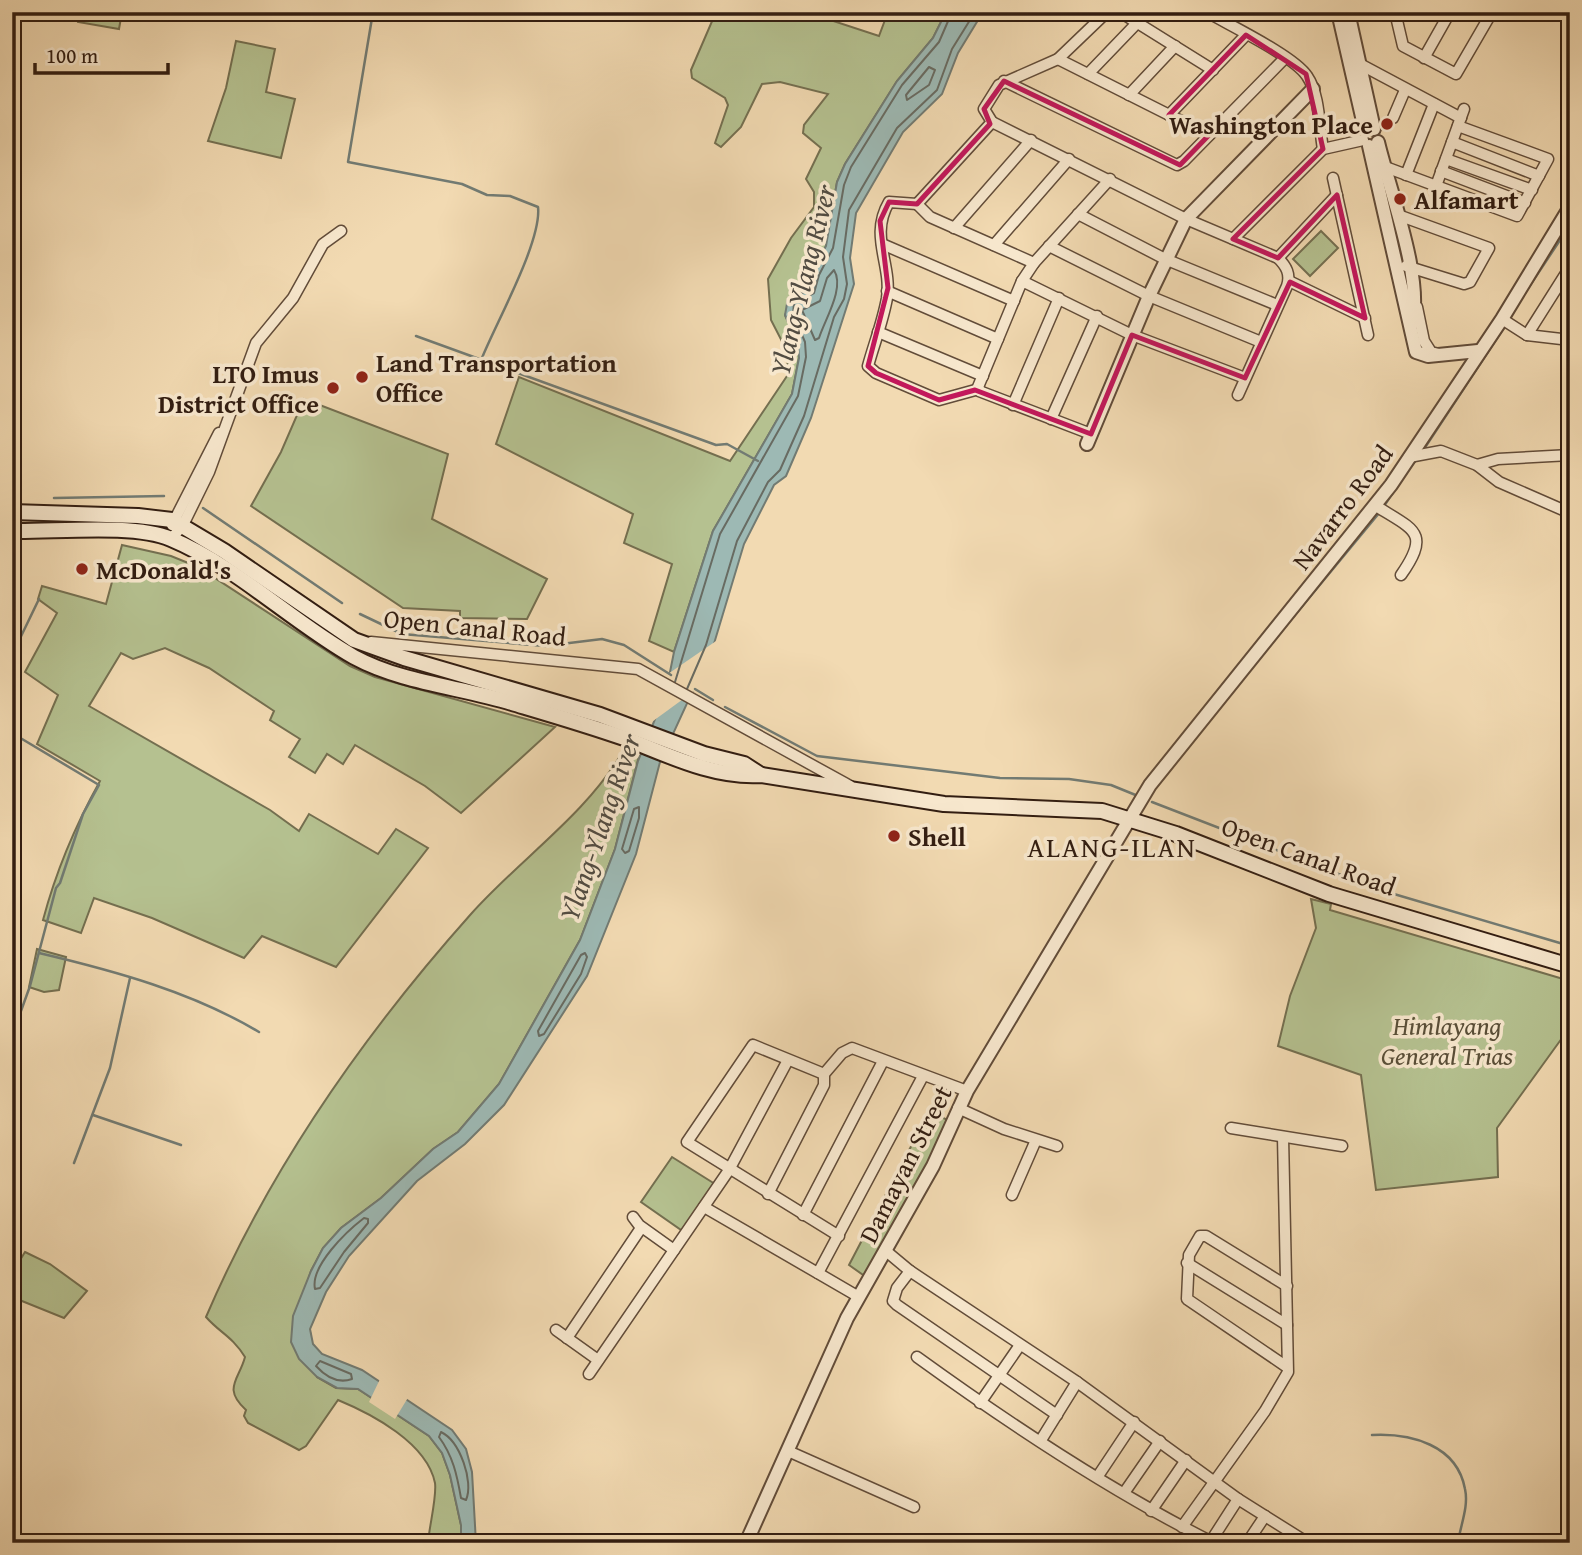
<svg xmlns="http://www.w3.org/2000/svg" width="1582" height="1555" viewBox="0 0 1582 1555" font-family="'Gentium Book Plus',serif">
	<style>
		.green { fill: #b5c190; stroke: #746f50; stroke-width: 2 }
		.water { fill: #9db9b4; stroke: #727b73; stroke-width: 2 }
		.pier { fill: #f2dab2 }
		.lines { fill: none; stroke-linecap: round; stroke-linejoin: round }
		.shore { stroke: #686b62; stroke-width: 2 }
		.stream { stroke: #727b73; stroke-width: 2.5 }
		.minor-casing { stroke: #624c39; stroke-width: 13 }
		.tertiary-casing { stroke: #624c39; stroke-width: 16 }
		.secondary-casing { stroke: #321d11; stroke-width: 18 }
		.minor { stroke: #f7e7cd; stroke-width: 10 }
		.tertiary { stroke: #f7e7cd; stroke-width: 12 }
		.secondary { stroke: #f7e7cd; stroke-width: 14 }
		.marked { fill: none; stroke: #c2185b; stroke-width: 5; stroke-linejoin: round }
		.poi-dot { fill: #8f2418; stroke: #f7e7cd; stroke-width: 2.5 }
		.labels { text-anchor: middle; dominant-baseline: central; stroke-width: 7; stroke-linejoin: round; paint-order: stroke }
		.poi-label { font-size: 26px; font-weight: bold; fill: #321d11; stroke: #f7e7cd; text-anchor: start }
		.street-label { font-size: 26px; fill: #321d11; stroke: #f7e7cd }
		.park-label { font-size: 26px; font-style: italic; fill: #594e37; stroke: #f7e7cd }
		.water-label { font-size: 28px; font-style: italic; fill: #524c42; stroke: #f7e7cd }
		.neighbourhood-label { font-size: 28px; letter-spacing: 2px; fill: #321d11; stroke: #f7e7cd }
	</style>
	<rect width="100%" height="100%" fill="#f2dab2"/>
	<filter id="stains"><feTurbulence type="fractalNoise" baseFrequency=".00286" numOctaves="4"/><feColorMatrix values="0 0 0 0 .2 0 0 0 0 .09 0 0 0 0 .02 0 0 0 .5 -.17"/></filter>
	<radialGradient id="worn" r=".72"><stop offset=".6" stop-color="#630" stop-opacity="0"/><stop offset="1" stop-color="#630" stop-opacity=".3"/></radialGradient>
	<g class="green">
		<path d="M79,12H122L119,29L78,22Z"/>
		<path d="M716,12H806L879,36L888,12H946L933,38L897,81L845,164L837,182L826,246L812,273L807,291L796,293L785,315L798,345L799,358L792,394L713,531L674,652L649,641L672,564L624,543L633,514L496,444L519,377L730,461L787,376L788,353L771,320L768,279L791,238L814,207V192L806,179L821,148L803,133L804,125L828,94L780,82L762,84L741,127L721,147L715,143L728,105L725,98L692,78L691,70Z"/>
		<path d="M236,41L275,49L266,92L295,99L281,158L208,141L226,88Z"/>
		<path d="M1321,231L1338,248L1310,276L1293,259Z"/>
		<path d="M304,399L448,454L432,519L547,579L527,619L460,618V611L403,608L251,506L281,452Z"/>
		<path d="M122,545L171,556L198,567L350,666L375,677L555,727L461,813L425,786L355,745L343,764L327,754L315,773L289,757L300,739L270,720L274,711L209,668L165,648L133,659L121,653L89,706L270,810L299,831L309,814L378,854L396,829L428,848L336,967L262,936L244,958L152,918L94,898L81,933L43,920C56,871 75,826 100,781L37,744L58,695L25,672L57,613L38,599L42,586L106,604Z"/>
		<path d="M623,751L639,756L615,849L580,940L499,1084L458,1132L433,1149L381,1198L341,1228L323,1248L311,1271L304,1293L317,1377L336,1388L358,1389L429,1436L442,1453L450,1475L461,1525V1543H428C429,1527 437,1497 435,1483C427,1443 372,1414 338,1400L306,1446L299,1450L248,1423L244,1416L246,1410C222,1388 239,1380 245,1357C232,1336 220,1333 206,1317C269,1170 364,1034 471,914C520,859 586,815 623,751Z"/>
		<path d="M1311,899L1331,904L1330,910L1570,981V1027L1497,1128L1498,1177L1376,1190L1361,1075L1278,1046L1290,996L1316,928Z"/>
		<path d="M37,949L66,957L59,990L44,992L29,987Z"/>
		<path d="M929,1112L948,1120L927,1165L866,1277L849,1265Z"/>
		<path d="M672,1157L715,1184L684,1232L641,1202Z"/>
		<path d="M25,1252L50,1264L87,1291L64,1318L12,1297V1273Z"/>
	</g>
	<path class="water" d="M946,12H983L958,53L942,94L903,132L856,213L850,258L854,284L811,418L786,476L774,485L744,544L713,647L660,762L636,854L587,976L504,1105L465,1144L417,1181L349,1256L326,1292L310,1329L313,1344L322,1354L362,1370L452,1430L466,1449L472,1472L476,1543H461V1525L450,1475L442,1453L429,1436L358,1389L337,1388L317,1377L299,1359L291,1342L293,1316L311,1271L323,1248L341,1228L381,1198L433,1149L458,1132L499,1084L580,940L615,849L638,761L666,692L674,652L713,531L792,394L799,358L798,344L785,315L788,298L808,291L812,273L826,246L837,182L845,164L897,81L933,38Z"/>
	<g class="pier">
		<path d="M719,639L701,686L649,724L665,676Z"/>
		<path d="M381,1377L409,1396L395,1419L369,1402Z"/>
	</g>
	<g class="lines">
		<g class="shore">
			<path d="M929,67L935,70L929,85L907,100L906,95Z"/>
			<path d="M834,270C845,288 825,319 819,338L815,340L802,310L820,301L827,278Z"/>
			<path d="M675,682L720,534L798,396L806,357L805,342L793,314L794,303L814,293L819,275L833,248L844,185L851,167L902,85L939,42L952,12"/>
			<path d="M687,689L706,645L737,541L768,482L780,470L804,416L834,317L844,299L847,284L843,257L849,210L897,128L937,90L952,49L975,12"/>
			<path d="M639,807V818L629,851L625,853L622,849L634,809Z"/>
			<path d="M585,953L587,957L581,974L544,1034L539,1036L538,1031L581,955Z"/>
			<path d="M364,1218L368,1219V1223L344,1252L320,1288L315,1289C310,1266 347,1231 364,1218Z"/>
			<path d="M320,1361L351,1374L352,1379C338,1384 326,1377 316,1366Z"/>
			<path d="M441,1432C460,1441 474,1482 466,1500L461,1498C457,1475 453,1456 439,1437Z"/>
		</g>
		<g class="stream">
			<path d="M373,12L348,162L462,184L487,195L510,196L538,207C542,241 496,323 482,358"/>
			<path d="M1519,302L1570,225"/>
			<path d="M416,336L716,445L727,444L758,461"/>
			<path d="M1422,452L1505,326"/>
			<path d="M1407,471L1416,460"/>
			<path d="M54,498L164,496"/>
			<path d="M1384,506L1394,491"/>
			<path d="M203,508L342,603"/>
			<path d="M360,614L402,634L545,646L602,639L624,645L671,675"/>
			<path d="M1280,633L1380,512"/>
			<path d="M12,655L39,599"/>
			<path d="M695,689L713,700"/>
			<path d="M725,707L817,756L1000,778L1069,779L1111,785L1138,796"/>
			<path d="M12,733L99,785L83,814L60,883L56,888L30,986L12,1036"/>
			<path d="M1152,802L1377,889L1570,946"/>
			<path d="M39,953C115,971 192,992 259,1032"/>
			<path d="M93,1115L181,1145"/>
			<path d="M74,1163L110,1068L130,978"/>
			<path d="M1372,1435C1411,1433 1457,1445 1465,1489C1469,1507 1460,1526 1458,1543"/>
		</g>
		<g class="minor-casing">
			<g id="minor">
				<path d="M1120,12L1213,70"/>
				<path d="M1207,12C1229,25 1294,56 1307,76C1320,95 1319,127 1323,149"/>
				<path d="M1395,12L1403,46L1456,74L1492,12"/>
				<path d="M1424,58L1450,12"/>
				<path d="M1058,59L1209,135"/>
				<path d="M1356,62L1461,118"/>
				<path d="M1088,74L1137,23"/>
				<path d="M1004,81L1177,165L1184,161L1285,58"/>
				<path d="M1129,95L1175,46"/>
				<path d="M1169,115L1246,35"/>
				<path d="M1393,118L1405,90"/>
				<path d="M992,122L984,109L999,85L1058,59L1107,12"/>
				<path d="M1452,142L1539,176"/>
				<path d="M1446,159L1532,190"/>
				<path d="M1380,165L1517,216L1548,159L1458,126"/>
				<path d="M1441,171L1525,203"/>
				<path d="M1406,175L1434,104"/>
				<path d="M1333,178L1368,335"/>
				<path d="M1436,186L1464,109"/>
				<path d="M917,204L930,217L1034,263"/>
				<path d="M1078,214L1165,259L1277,305"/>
				<path d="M1398,215L1489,248L1470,282L1464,284L1406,266"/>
				<path d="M954,228L1031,140"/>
				<path d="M1233,239L1323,149L1363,140"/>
				<path d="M882,244L1014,301"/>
				<path d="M994,245L1069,159"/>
				<path d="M1049,246L1149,296L1261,342"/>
				<path d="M1278,258L1337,195"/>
				<path d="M1022,281L1034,263L1110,179"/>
				<path d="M1289,281L1365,318"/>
				<path d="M887,291L998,339"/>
				<path d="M1417,307L1424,341L1431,352L1439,354"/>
				<path d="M1502,319L1527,335L1570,340"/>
				<path d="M878,332L983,376"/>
				<path d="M1527,335L1570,267"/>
				<path d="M979,389L939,400L876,373L868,366C874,344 883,321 887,298C892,264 869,236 889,202L917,204L992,122L1186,219L1278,258C1286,266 1291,274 1287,286L1238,395"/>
				<path d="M1013,405L1059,298"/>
				<path d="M1051,419L1097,316"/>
				<path d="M1091,434L979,391L978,387L1022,281L1132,335L1245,378"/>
				<path d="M1409,457L1441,451L1477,465L1499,482L1570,513"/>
				<path d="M1477,465L1498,459L1570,455"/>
				<path d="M1376,506C1414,530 1431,532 1401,575"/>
				<path d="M172,525L219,433"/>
				<path d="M171,539L183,525L209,472L256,343L293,298L323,244L341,231"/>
				<path d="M371,642L638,669L850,786"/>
				<path d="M824,1074L753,1045L687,1142L839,1236"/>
				<path d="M958,1108L1004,1129L1057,1146"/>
				<path d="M1231,1128L1342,1146"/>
				<path d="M768,1194L824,1085V1074L842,1053L852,1048L967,1091"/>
				<path d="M1012,1195L1036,1140"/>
				<path d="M704,1207L859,1297"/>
				<path d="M803,1215L883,1061"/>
				<path d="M633,1217L639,1225L674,1250"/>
				<path d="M886,1251L910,1271L1077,1382L1238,1499L1308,1543"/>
				<path d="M1187,1263L1287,1325"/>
				<path d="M910,1271L897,1288L893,1301L897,1305L1057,1415"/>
				<path d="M818,1273L923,1076"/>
				<path d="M1287,1286L1206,1236H1200L1189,1255L1187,1299L1287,1367"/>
				<path d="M556,1330L598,1360"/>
				<path d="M567,1338L641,1228"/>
				<path d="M917,1357C1011,1425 1110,1491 1214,1543"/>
				<path d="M589,1374L729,1170L788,1060"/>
				<path d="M980,1403L1020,1345"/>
				<path d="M1041,1440L1077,1382"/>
				<path d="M788,1451L914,1507"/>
				<path d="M1098,1476L1134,1422"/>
				<path d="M1124,1493L1160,1441"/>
				<path d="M1151,1511L1186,1460"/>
				<path d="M1182,1527L1265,1411L1288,1372L1283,1137"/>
				<path d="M1211,1541L1238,1499"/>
				<path d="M1247,1543L1265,1516"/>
			</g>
		</g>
		<g class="tertiary-casing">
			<g id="tertiary">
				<path d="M1338,12L1365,130"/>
				<path d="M1348,12L1374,129"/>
				<path d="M1378,142C1389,189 1425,282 1411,325"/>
				<path d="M1369,146L1416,352L1428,356L1478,351"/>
				<path d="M1087,444L1149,296L1186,219L1313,89"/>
				<path d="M746,1543L847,1318L933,1166L967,1091L1150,785L1391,485L1502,319L1570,207"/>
			</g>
		</g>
		<g class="secondary-casing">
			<g id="secondary">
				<path d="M12,512L138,516L172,520L224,551L354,640L404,658L600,715L704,754L744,764L761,775"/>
				<path d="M12,531C55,532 134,523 171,539C236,566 292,622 354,657C402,683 461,687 512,703C549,714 587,725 624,738C668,755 713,778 761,775L944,804L1102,811L1176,834L1329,894L1570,966"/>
			</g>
		</g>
		<use href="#minor" class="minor"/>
		<use href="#tertiary" class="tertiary"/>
		<use href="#secondary" class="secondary"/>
	</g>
	<path class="marked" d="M1246,35L1306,74L1323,149L1233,239L1278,258L1337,195L1365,318L1290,282L1245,378L1132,335L1091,434L975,390L939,400L876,373L868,366L888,288L880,221L889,202L917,204L990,124L984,109L1004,81L1180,165L1209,135L1169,115Z"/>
	<g class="poi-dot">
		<circle cx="1387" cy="124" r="7"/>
		<circle cx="1400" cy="199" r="7"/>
		<circle cx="362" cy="377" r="7"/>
		<circle cx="333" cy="388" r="7"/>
		<circle cx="82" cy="569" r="7"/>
		<circle cx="894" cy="836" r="7"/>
	</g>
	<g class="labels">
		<g class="poi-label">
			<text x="1373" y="124" text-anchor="end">Washington Place</text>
			<text x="1414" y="199">Alfamart</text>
			<text x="376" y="362">Land Transportation<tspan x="376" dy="30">Office</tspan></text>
			<text x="319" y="373" text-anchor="end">LTO Imus<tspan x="319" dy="30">District Office</tspan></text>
			<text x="96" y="569">McDonald's</text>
			<text x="908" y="836">Shell</text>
		</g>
		<g class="street-label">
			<text transform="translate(1342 507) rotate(-53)">Navarro Road</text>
			<text transform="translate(475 627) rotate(6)">Open Canal Road</text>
			<text transform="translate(1309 856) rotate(20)">Open Canal Road</text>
			<text transform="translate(905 1164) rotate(-63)">Damayan Street</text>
		</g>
		<g class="park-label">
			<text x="1447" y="1025">Himlayang<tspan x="1447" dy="30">General Trias</tspan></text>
		</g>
		<g class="water-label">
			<text transform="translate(802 280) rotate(-76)">Ylang-Ylang River</text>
			<text transform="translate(599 827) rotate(-71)">Ylang-Ylang River</text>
		</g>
		<g class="neighbourhood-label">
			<text x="1112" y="846">ALANG-ILAN</text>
		</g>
	</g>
	<rect width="1582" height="1555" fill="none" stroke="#f2dab2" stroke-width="42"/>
	<rect x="14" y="14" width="1554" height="1527" fill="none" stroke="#321d11" stroke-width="3.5"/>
	<rect x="21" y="21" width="1540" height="1513" fill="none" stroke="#321d11" stroke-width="2"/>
	<path d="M35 63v10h133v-10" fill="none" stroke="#321d11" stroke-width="3.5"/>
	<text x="46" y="63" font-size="21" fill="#321d11" stroke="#f7e7cd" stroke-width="5" paint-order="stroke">100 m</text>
	<rect width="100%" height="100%" filter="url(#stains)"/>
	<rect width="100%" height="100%" fill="url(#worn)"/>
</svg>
